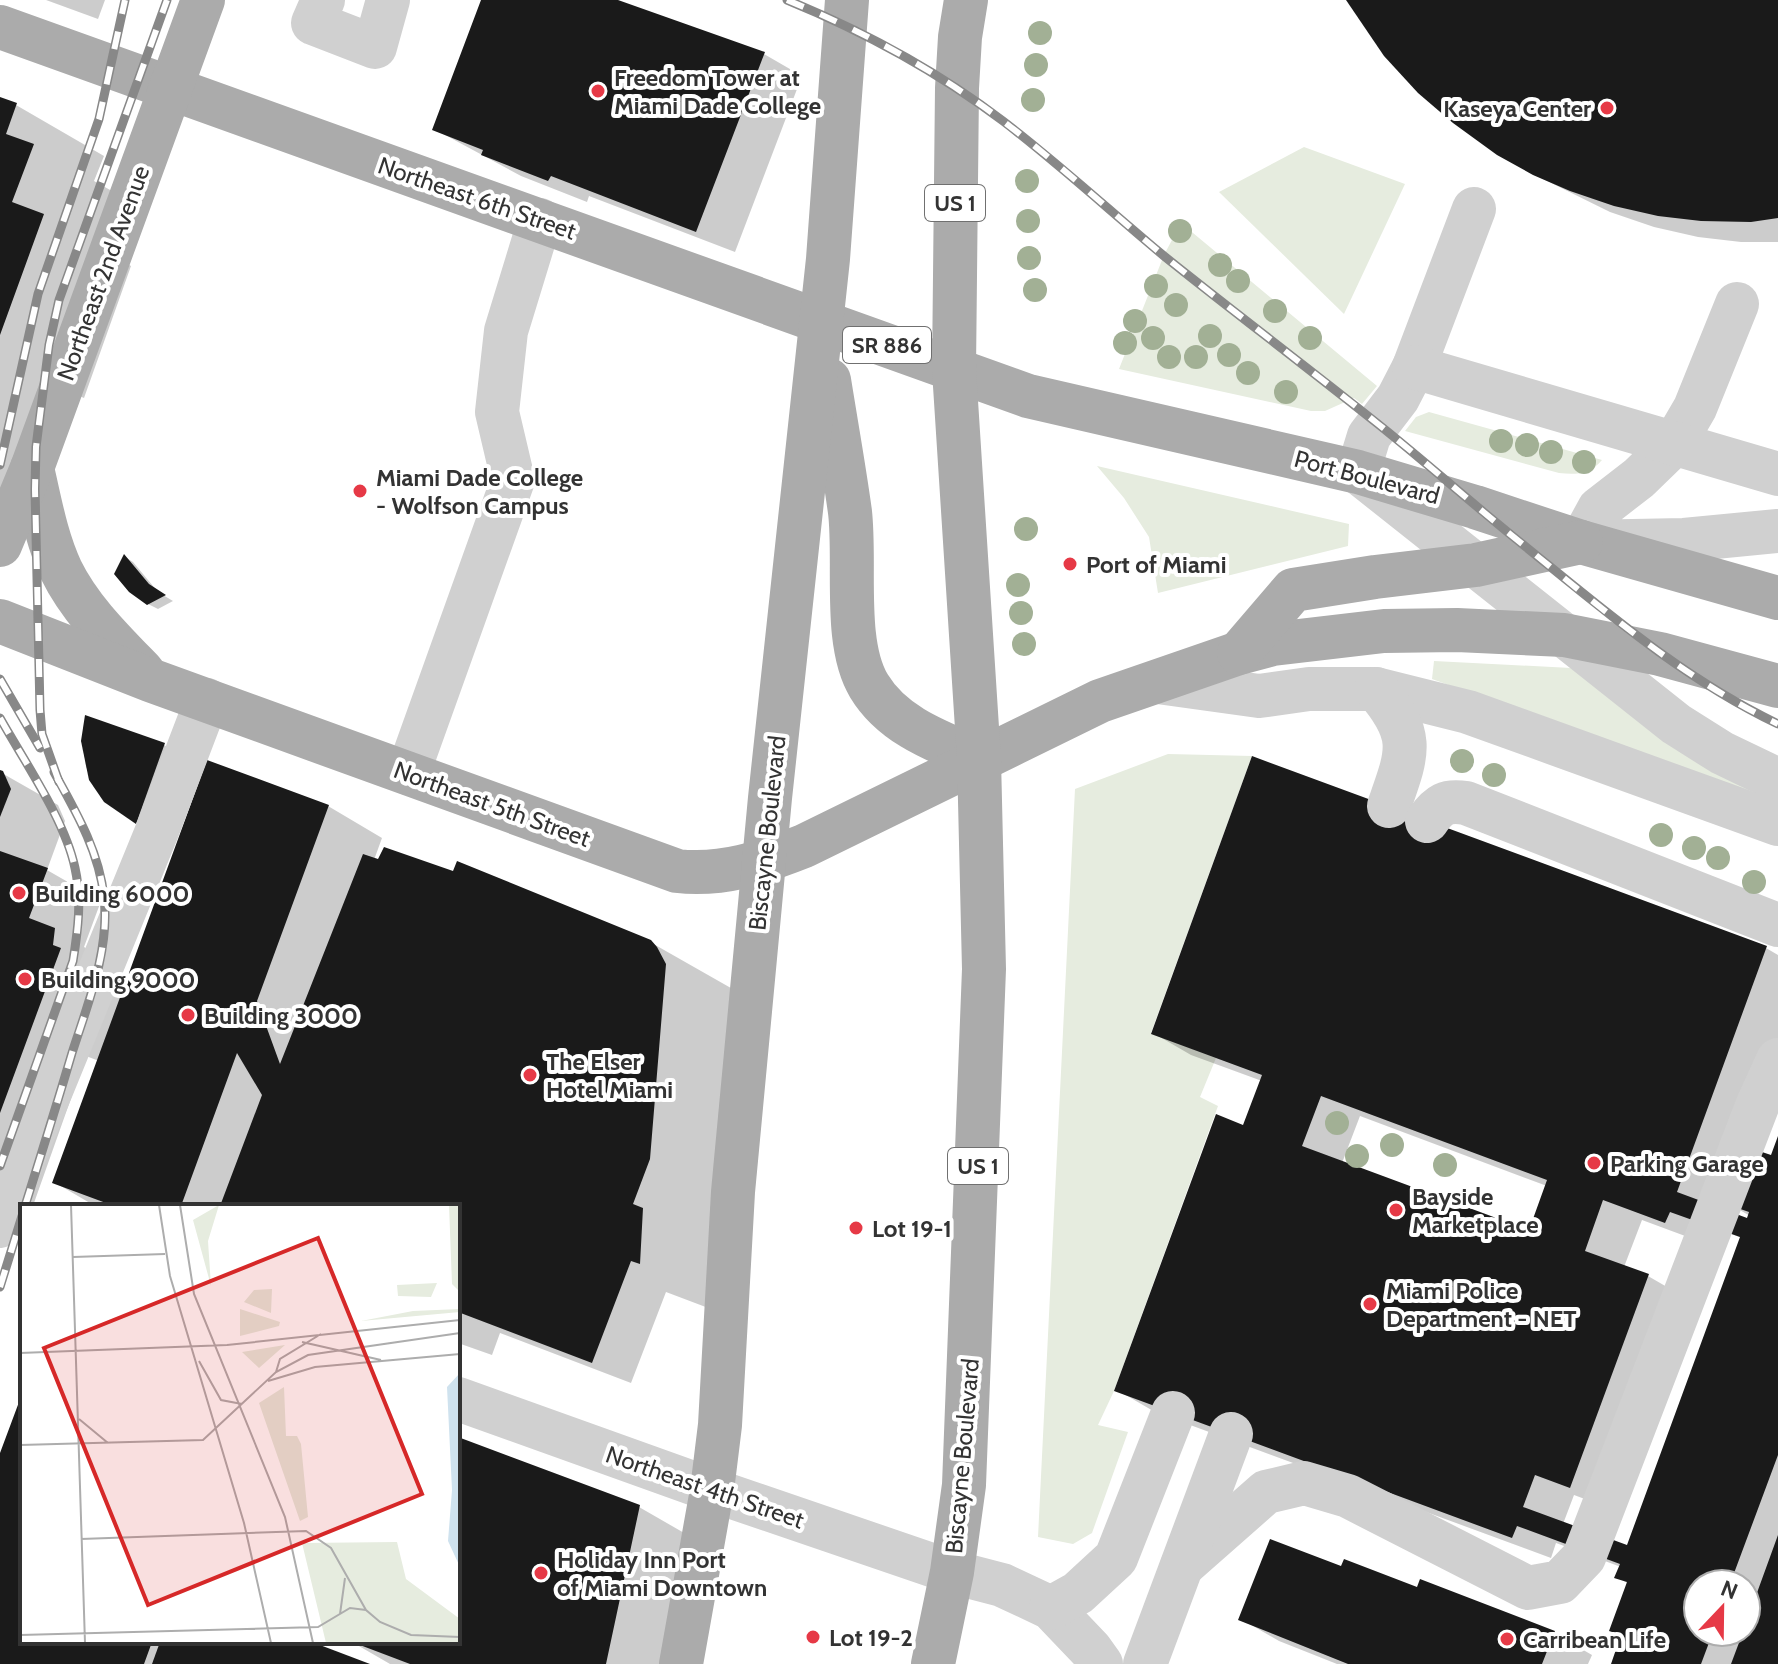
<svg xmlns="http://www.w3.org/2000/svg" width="1778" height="1664" viewBox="0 0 1778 1664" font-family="Cabin,sans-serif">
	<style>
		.green { fill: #e6ecdf }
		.shadow { fill: #0003; fill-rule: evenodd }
		.building { fill: #1a1a1a; fill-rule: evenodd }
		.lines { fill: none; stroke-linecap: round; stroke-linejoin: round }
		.minor { stroke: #d0d0d0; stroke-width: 44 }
		.major { stroke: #ababab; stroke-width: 44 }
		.rail-casing { stroke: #888; stroke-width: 9 }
		.rail { stroke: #fff; stroke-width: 6; stroke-dasharray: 18; stroke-linecap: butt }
		.tree { fill: #a2b095 }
		.poi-dot { fill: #e63946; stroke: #fff; stroke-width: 3 }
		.labels { text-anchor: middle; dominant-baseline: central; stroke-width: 8; stroke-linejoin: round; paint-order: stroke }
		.shield { fill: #fff; stroke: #707070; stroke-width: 2 }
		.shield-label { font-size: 22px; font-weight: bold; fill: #333 }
		.poi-label { font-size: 24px; font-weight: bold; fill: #333; stroke: #fff; text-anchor: start }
		.street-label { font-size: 24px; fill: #333; stroke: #fff }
		.inset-road { fill: none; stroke: #adadad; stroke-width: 2 }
		.view { fill: #d62828; fill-opacity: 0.15; stroke: #d62828; stroke-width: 4 }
		.inset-edge { fill: none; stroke: #333; stroke-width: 4 }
	</style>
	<rect width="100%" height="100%" fill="#fff"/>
	<g class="green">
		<path d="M1304,147L1405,184L1344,314L1219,192Z"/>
		<path d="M1181,223L1377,386L1362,404L1354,398L1325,411H1311L1119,369L1164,255Z"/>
		<path d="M1429,412L1602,460C1590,474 1577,475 1559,473L1405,431L1416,417Z"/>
		<path d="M1097,466L1349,524L1348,546L1158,593L1149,537L1124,498Z"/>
		<path d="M1434,661L1571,668L1778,804L1432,679Z"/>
		<path d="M1168,754L1252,756L1151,1033L1216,1058L1200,1097L1218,1106L1114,1391L1098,1425L1128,1432L1092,1533L1073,1544L1038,1537L1075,789Z"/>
	</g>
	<g class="shadow">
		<path d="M46,0H105L98,19Z"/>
		<path d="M483,0H613L764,54L802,76L735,252L589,196L587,202L521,176L434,129Z"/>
		<path d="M1348,0H1778V242H1741L1698,237L1654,227L1610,212L1537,176Z"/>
		<path d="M0,99L16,105L104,156L94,181L121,196L101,249L131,266L84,398L77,395L0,518Z"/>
		<path d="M125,557L133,562L158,592L173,601L158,609L148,604Z"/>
		<path d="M83,741L164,745L183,756L137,822L105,800L97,790L86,767Z"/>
		<path d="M0,772L58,805L65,821L47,870L101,901L84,947L109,961L107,977L126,987L328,806L382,838L374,860L650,942L752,1000L740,1320L666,1292L631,1383L500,1333L492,1355L458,1343V1206H95L54,1182L99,1061L86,1056L34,1203L0,1191Z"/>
		<path d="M1766,948L1778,955V1041L1716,1208L1749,1220L1750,1216L1728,1203L1772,1157L1778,1140V1664H1613L1623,1636L1612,1630L1629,1584L1617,1577L1621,1567L1556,1543L1551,1558L1155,1412L1117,1390L1245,1127L1262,1081L1191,1055L1153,1033ZM1360,1116L1547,1186L1530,1233L1342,1163ZM1642,1220L1704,1243L1710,1226L1742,1238L1628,1547L1563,1524L1574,1495L1609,1508L1686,1298L1648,1276L1624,1267ZM1698,1584H1746V1632H1698Z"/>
		<path d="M22,1399V1642H306L366,1664H0V1459Z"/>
		<path d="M458,1439L639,1507L712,1549L687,1664H390L352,1642H458Z"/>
		<path d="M1342,1569L1554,1633L1592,1655L1588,1664H1337L1279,1641L1241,1619Z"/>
	</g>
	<g class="building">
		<path d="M481,0H618L765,52L696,232L551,176L548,181L481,155L483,150L432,130Z"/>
		<path d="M1346,0H1778V218L1751,222L1701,221L1658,216L1614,206L1570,191L1533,175L1497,155L1453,123L1418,93L1384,56Z"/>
		<path d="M0,97L17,103L6,134L34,144L12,202L44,214L0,335Z"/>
		<path d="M124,554L149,584L166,595L147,605L129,592L114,574Z"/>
		<path d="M85,715L165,743L136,824L104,802L89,780L81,741Z"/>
		<path d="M1252,756L1767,946L1677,1192L1747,1218L1749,1212L1726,1204L1747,1147L1771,1155L1778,1136V1455L1730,1584H1698V1632H1713L1701,1664H1611L1621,1635L1609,1631L1627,1582L1614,1578L1620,1564L1517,1526L1512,1538L1114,1391L1216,1114L1243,1125L1262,1075L1151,1034ZM1321,1096L1547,1180L1529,1230L1302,1146ZM1603,1200L1665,1223L1670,1212L1740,1237L1627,1545L1523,1507L1535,1475L1570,1488L1649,1274L1585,1251Z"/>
		<path d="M207,760L329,805L257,1001L280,1064L363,854L378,859L384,847L453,871L457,861L651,940L657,947L666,964L650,1159L633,1204L643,1208L640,1264L631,1261L592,1363L458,1312V1206H220L262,1095L237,1053L181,1206H114L52,1183Z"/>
		<path d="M0,770L3,771L11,789L0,817Z"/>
		<path d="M0,851L48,868L29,918L55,928L53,945L61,948L0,1113Z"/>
		<path d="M22,1394V1642H152L144,1664H0V1453Z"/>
		<path d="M458,1437L640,1505L606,1664H410L352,1642H458Z"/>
		<path d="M1778,1535V1664H1731L1743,1632H1746V1623Z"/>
		<path d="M1270,1539L1341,1566L1344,1559L1417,1587L1420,1579L1555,1631L1542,1664H1348L1238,1620Z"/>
		<path d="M160,1642H312L370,1664H152Z"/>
	</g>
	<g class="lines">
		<g class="minor">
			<path d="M323,0L313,23L375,47L388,0"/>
			<path d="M1474,209L1414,367L1398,398L1369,436L1358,472L1676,724L1722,753L1778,780"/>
			<path d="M1737,304L1695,408L1674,444L1639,478L1599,509L1581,542L1684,540L1778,531"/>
			<path d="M1414,367L1778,474"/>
			<path d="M1158,682L1259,696L1309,689H1376L1468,712L1778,824"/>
			<path d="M1376,689C1416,736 1408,752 1389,806"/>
			<path d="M408,773L513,480L497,412L506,331L540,220"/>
			<path d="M1427,821C1439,804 1446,800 1466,803L1778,925"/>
			<path d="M0,1226L18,1171L157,831L207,700"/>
			<path d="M458,1399L712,1490L952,1572L1002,1585L1051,1608L1091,1650L1101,1664"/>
			<path d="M1182,1566L1266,1492L1304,1483L1348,1496L1528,1588L1560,1582L1584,1557L1758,1104L1778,1060"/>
			<path d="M1051,1608L1078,1593L1116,1558L1173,1413"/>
			<path d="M1145,1664L1231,1434"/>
		</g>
		<g class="major">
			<path d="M0,27L1028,396L1358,472L1475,507L1581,542L1778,598"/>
			<path d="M829,380C836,424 844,468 850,512C856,564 843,643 869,686C893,726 939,742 979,759"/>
			<path d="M32,468C40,502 46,538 61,570C80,609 113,641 143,672"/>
			<path d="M0,545L32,468L203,0"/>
			<path d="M0,621L150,680L677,871C723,876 761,863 804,846L1100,701L1239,653L1273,644L1384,631L1457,630L1564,635L1660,654L1778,686"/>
			<path d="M1239,653L1293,590L1375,577L1476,565L1581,542"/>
			<path d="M681,1664L712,1490L720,1425L733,1192L770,798L828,259L847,0"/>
			<path d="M933,1664L952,1572L964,1485L984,969L979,759L954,370L957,88L960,37L966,0"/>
		</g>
		<g class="rail-casing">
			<g id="rail">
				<path d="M787,0C863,31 937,71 1003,121C1058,163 1110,211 1164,256C1235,313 1307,367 1378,424C1428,464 1476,507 1526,547C1606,612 1684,679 1778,724"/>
				<path d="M0,465L38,294L99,119L125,0"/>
				<path d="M0,679L40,748"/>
				<path d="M0,718C24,761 65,820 75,868C82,899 78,930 73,961L0,1166"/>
				<path d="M59,782L42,734L40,710L35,489L36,447L49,345L59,300L167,0"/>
				<path d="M25,1206C41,1155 57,1104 72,1053C88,1003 110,950 104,897C99,851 76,812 54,772"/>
				<path d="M0,1287L22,1216"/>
			</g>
		</g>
		<use href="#rail" class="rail"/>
	</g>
	<g class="tree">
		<circle cx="1040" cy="33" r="12"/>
		<circle cx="1036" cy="65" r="12"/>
		<circle cx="1033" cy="100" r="12"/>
		<circle cx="1027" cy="181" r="12"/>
		<circle cx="1028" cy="221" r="12"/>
		<circle cx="1180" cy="231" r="12"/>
		<circle cx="1029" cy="258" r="12"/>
		<circle cx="1220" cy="265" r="12"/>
		<circle cx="1238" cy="281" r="12"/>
		<circle cx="1156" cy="286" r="12"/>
		<circle cx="1035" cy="290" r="12"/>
		<circle cx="1176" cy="305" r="12"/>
		<circle cx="1275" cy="311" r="12"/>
		<circle cx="1135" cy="321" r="12"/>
		<circle cx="1210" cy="336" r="12"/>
		<circle cx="1153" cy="338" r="12"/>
		<circle cx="1310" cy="338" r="12"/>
		<circle cx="1125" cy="343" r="12"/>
		<circle cx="1229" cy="355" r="12"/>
		<circle cx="1169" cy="357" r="12"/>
		<circle cx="1196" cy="357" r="12"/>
		<circle cx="1248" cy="373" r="12"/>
		<circle cx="1286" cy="392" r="12"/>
		<circle cx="1501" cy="441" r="12"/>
		<circle cx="1527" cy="445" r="12"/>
		<circle cx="1551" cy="452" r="12"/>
		<circle cx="1584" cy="462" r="12"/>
		<circle cx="1026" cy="529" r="12"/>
		<circle cx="1018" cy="585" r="12"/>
		<circle cx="1021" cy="613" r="12"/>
		<circle cx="1024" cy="644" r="12"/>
		<circle cx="1462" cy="761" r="12"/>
		<circle cx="1494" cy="775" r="12"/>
		<circle cx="1661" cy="835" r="12"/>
		<circle cx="1694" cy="848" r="12"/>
		<circle cx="1718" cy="858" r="12"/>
		<circle cx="1754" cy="882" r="12"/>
		<circle cx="1337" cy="1123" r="12"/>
		<circle cx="1392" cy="1145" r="12"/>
		<circle cx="1357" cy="1156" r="12"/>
		<circle cx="1445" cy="1165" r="12"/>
	</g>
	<g class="poi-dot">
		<circle cx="598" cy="91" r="8"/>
		<circle cx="1607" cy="108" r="8"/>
		<circle cx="360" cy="491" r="8"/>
		<circle cx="1070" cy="564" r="8"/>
		<circle cx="19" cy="893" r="8"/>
		<circle cx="25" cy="979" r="8"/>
		<circle cx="188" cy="1015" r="8"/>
		<circle cx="530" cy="1075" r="8"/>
		<circle cx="1594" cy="1163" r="8"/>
		<circle cx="1396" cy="1210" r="8"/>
		<circle cx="856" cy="1228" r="8"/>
		<circle cx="1370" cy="1304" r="8"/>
		<circle cx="541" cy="1573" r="8"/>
		<circle cx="813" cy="1637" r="8"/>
		<circle cx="1507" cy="1639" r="8"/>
	</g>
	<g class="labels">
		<g class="shield">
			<rect x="925" y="185" width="60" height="36" rx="6"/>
			<rect x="843" y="327" width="88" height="36" rx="6"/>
			<rect x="948" y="1148" width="60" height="36" rx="6"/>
		</g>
		<g class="shield-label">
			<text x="955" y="203">US 1</text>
			<text x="887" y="345">SR 886</text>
			<text x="978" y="1166">US 1</text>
		</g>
		<g class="poi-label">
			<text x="614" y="77">Freedom Tower at<tspan x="614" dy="28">Miami Dade College</tspan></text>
			<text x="1591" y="108" text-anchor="end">Kaseya Center</text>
			<text x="376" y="477">Miami Dade College<tspan x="376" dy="28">- Wolfson Campus</tspan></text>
			<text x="1086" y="564">Port of Miami</text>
			<text x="35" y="893">Building 6000</text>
			<text x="41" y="979">Building 9000</text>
			<text x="204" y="1015">Building 3000</text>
			<text x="546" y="1061">The Elser<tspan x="546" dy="28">Hotel Miami</tspan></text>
			<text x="1610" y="1163">Parking Garage</text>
			<text x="1412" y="1196">Bayside<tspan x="1412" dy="28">Marketplace</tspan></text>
			<text x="872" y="1228">Lot 19-1</text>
			<text x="1386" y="1290">Miami Police<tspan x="1386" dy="28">Department - NET</tspan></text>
			<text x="557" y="1559">Holiday Inn Port<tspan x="557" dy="28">of Miami Downtown</tspan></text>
			<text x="829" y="1637">Lot 19-2</text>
			<text x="1523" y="1639">Carribean Life</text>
		</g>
		<g class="street-label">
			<text transform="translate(477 198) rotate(19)">Northeast 6th Street</text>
			<text transform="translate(103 273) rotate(-70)">Northeast 2nd Avenue</text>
			<text transform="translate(1367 477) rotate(15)">Port Boulevard</text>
			<text transform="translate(492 804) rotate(20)">Northeast 5th Street</text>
			<text transform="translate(767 833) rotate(-84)">Biscayne Boulevard</text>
			<text transform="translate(962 1456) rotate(-85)">Biscayne Boulevard</text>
			<text transform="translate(705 1487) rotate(19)">Northeast 4th Street</text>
		</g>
	</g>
	<g transform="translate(20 1204)">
		<rect width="440" height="440" fill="#fff"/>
		<path d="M199,1L188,37L191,82L173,16ZM429,1H440V88L432,80ZM417,79L411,93L378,92L377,81ZM252,85L251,109L224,98L234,86ZM220,105L260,118L259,122L220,132ZM440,105V108L341,117L393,107ZM265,141L239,164L222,148ZM264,183L266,232H277L281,240L288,313L280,317L239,199ZM377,338L386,375L440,415V439H306L282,339Z" fill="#e6ecdf"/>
		<path d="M440,169V363L428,337L432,286L427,183Z" fill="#cfe2ee"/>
		<path class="inset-road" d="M51,1L65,439M139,1L150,72L224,319L251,439M160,1L174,90L265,313L293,439M53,53L145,50M282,138L361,156M0,149L207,141L440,116M179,157L201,196L222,200M256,168L260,155L301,130M248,177L295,163L440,150M59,215L88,239M0,241L183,236L256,168L288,151L440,129M61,335L286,327L311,344L346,406L360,418L391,431L440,433M320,410L325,374M0,431L298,423L330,404L346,406"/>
		<path class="view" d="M298,34L402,290L128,401L24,144Z"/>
		<rect width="440" height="440" class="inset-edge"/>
	</g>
	<g transform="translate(1722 1608) rotate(22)"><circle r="38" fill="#ffffff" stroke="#adadad" stroke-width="2"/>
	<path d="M0-6L14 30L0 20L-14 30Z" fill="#e63946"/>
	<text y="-12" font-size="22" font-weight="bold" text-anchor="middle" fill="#333333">N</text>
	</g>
</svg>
